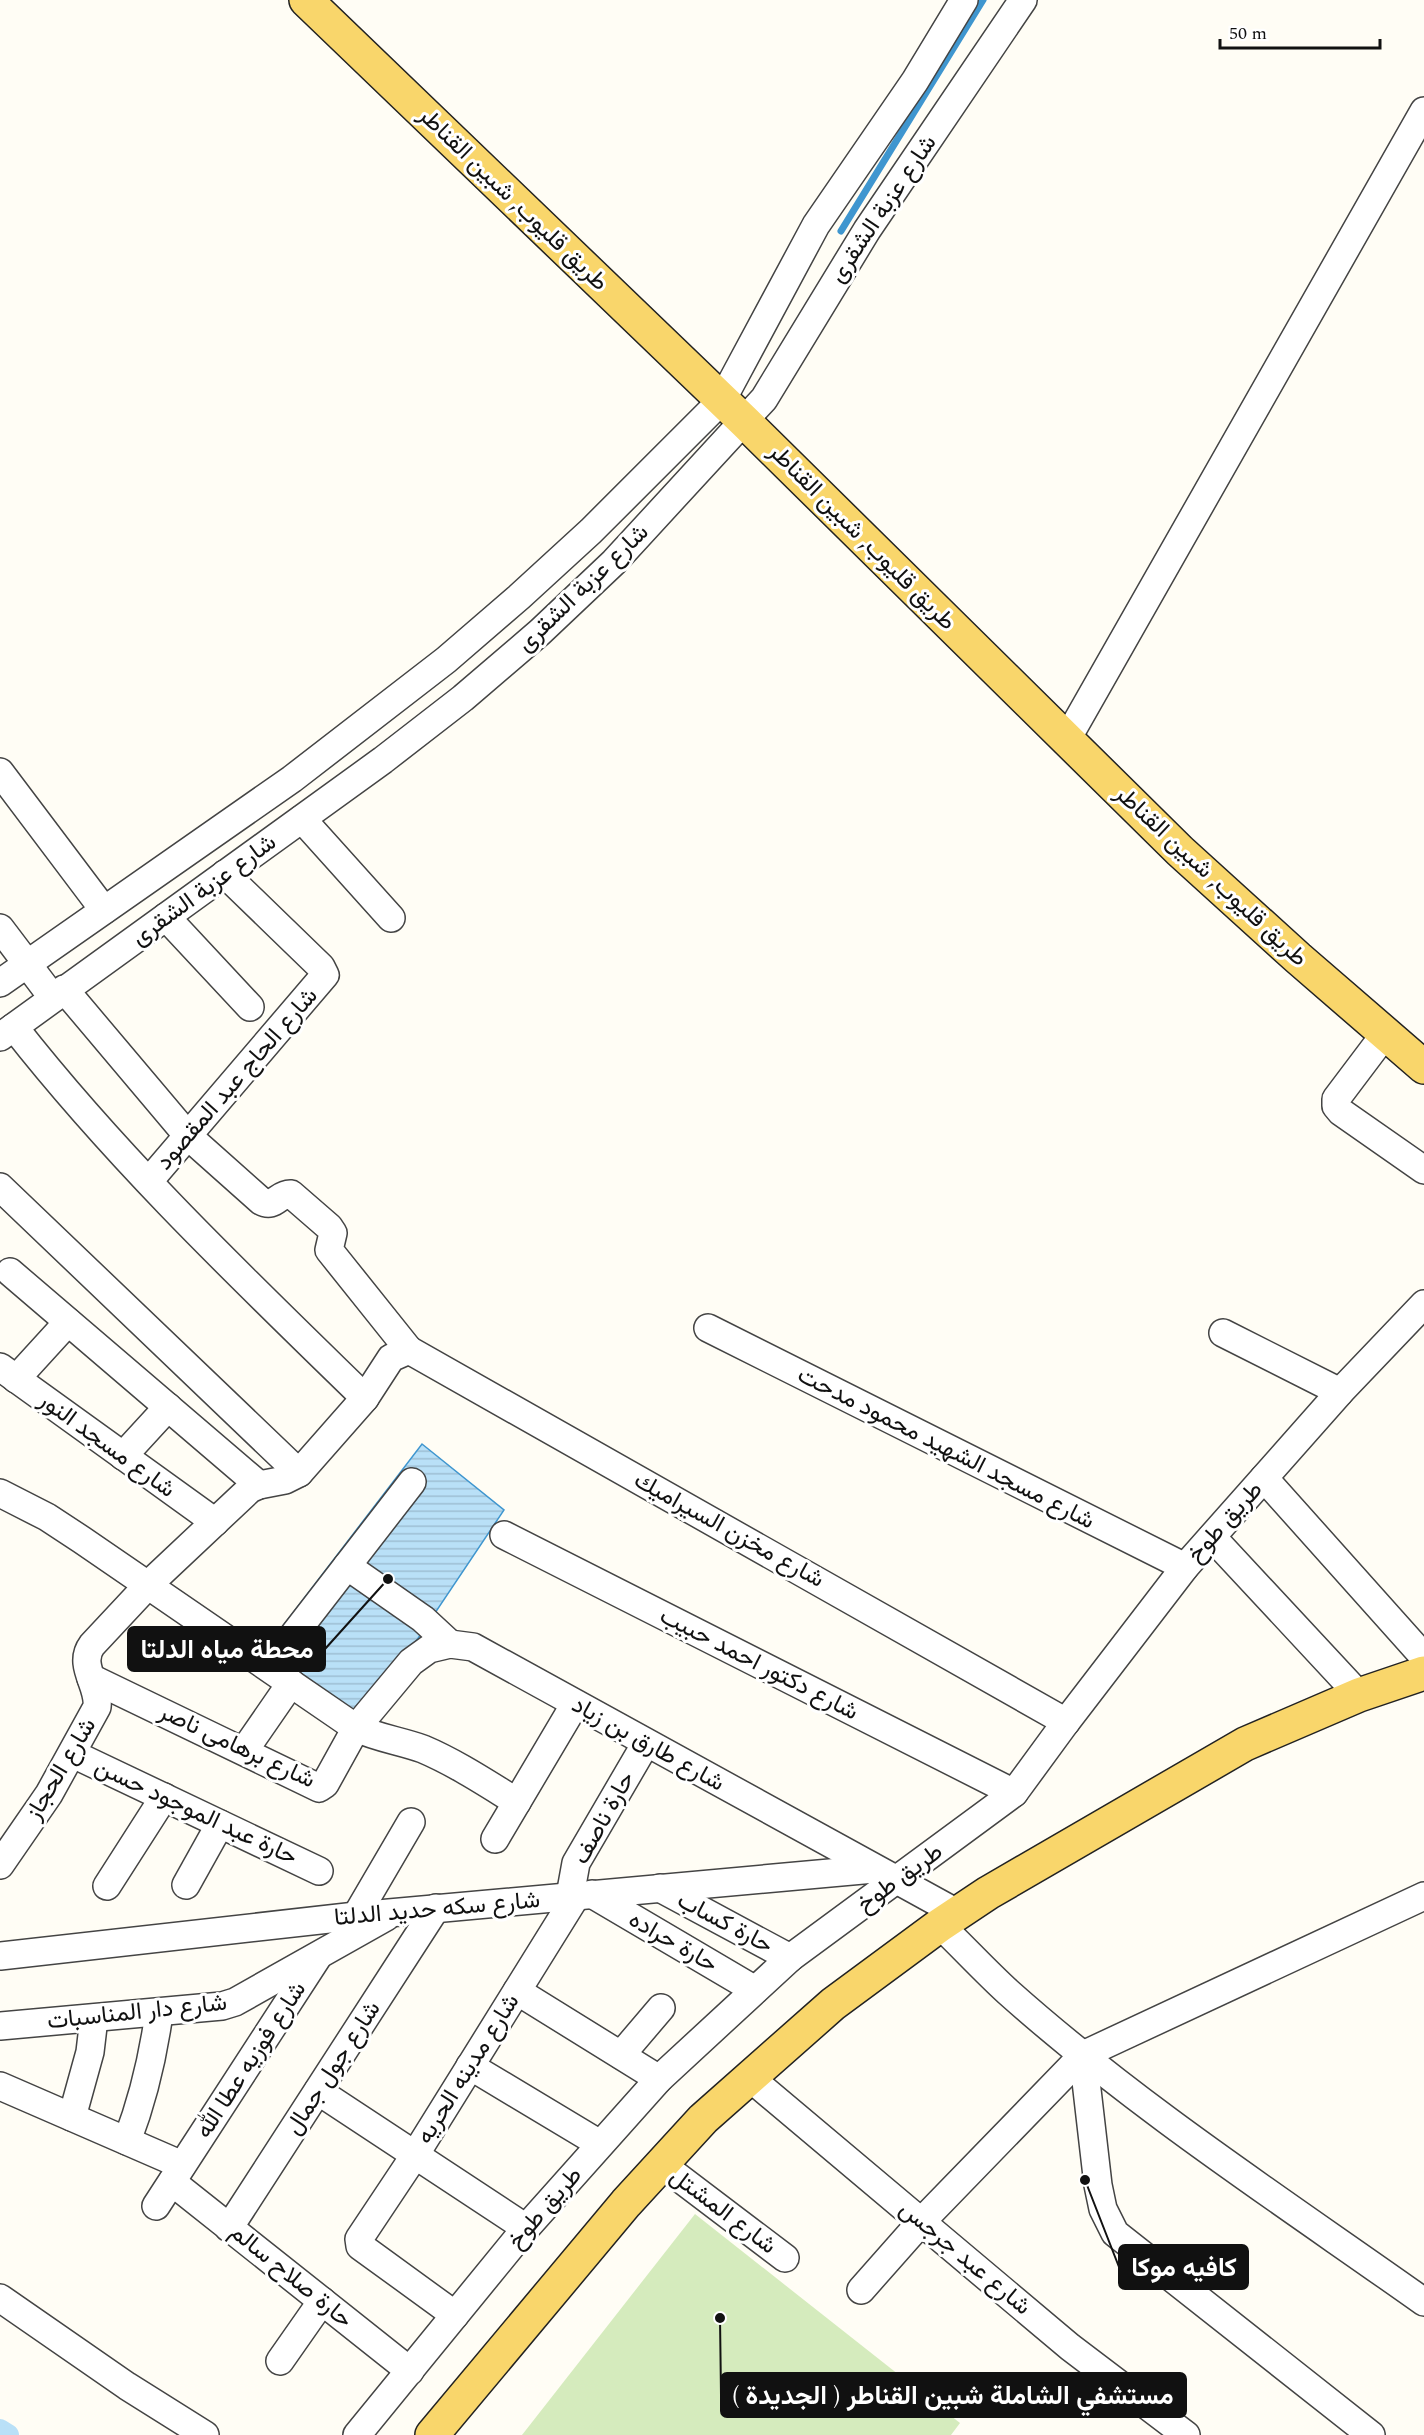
<svg xmlns="http://www.w3.org/2000/svg" width="1424" height="2435" viewBox="0 0 1424 2435" font-family="Spectral,Vazirmatn,serif">
	<style>
		.grass { fill: #d5ebbd }
		.water { fill: url(#water-rules); stroke: #3f96cf; stroke-width: 1.5 }
		.lines { fill: none; stroke-linecap: round; stroke-linejoin: round }
		.stream { stroke: #3f96cf; stroke-width: 7 }
		.canal { stroke: #b9e0f7; stroke-width: 22 }
		.minor-casing { stroke: #444; stroke-width: 30 }
		.major-casing { stroke: #222; stroke-width: 36 }
		.minor { stroke: #fff; stroke-width: 27 }
		.major { stroke: #f9d66b; stroke-width: 33 }
		.labels { text-anchor: middle; dominant-baseline: central; stroke-width: 6; stroke-linejoin: round; paint-order: stroke }
		.street-label { font-size: 24px; fill: #111; stroke: #fff }
		.leader { fill: none; stroke: #111; stroke-width: 2 }
		.callout-dot { fill: #111; stroke: #fff; stroke-width: 2 }
		.callout { fill: #111; stroke: #111; stroke-width: 2 }
		.callout-label { font-size: 26px; text-anchor: middle; font-weight: bold; fill: #fff }
	</style>
	<defs>
		<pattern id="water-rules" width="6" height="5" patternUnits="userSpaceOnUse" patternTransform="scale(1.5)"><rect width="6" height="5" fill="#b9e0f7"/><path d="M0 2.5h6" fill="none" stroke="#9ebfd3"/></pattern>
	</defs>
	<rect width="100%" height="100%" fill="#fffdf5"/>
	<path class="grass" d="M695,2214L960,2423L951,2435H522Z"/>
	<path class="water" d="M422,1444L504,1510L364,1719L266,1648Z"/>
	<g class="lines">
		<path class="stream" d="M841,231L983,0"/>
		<path class="canal" d="M0,2430L8,2435"/>
		<g class="minor-casing">
			<g id="minor">
				<path d="M1067,739L1424,111"/>
				<path d="M0,772L104,910"/>
				<path d="M302,819L391,918"/>
				<path d="M166,917L250,1007"/>
				<path d="M0,928L53,998"/>
				<path d="M0,983L292,779L446,660L519,597L591,531L722,400L816,225L915,81L964,0"/>
				<path d="M64,989L188,1136L261,1201C275,1209 278,1193 291,1194L329,1227L333,1233L329,1250L409,1350"/>
				<path d="M14,1027C119,1161 243,1279 365,1398"/>
				<path d="M1385,1034L1336,1099V1106L1341,1112L1424,1170"/>
				<path d="M0,1037L383,760L463,698L540,632L614,562L764,399L867,230L1023,0"/>
				<path d="M149,1181L325,975L321,967L225,874"/>
				<path d="M0,1187L299,1473"/>
				<path d="M10,1272L259,1485"/>
				<path d="M708,1328L1185,1567"/>
				<path d="M1223,1333L1340,1392"/>
				<path d="M0,1367L215,1522"/>
				<path d="M16,1379L68,1322"/>
				<path d="M123,1456L168,1407"/>
				<path d="M1264,1478L1424,1657"/>
				<path d="M0,1493L47,1517L82,1540L356,1728C378,1738 401,1741 423,1749C456,1763 486,1783 517,1802"/>
				<path d="M504,1535L1014,1793"/>
				<path d="M1212,1537L1359,1695"/>
				<path d="M347,1566L423,1619L450,1644"/>
				<path d="M292,1637L412,1482"/>
				<path d="M91,1678L319,1788L325,1784L356,1728L411,1662L429,1649L450,1644L473,1647L957,1913"/>
				<path d="M244,1751L291,1683"/>
				<path d="M73,1754L319,1871"/>
				<path d="M495,1839L575,1704"/>
				<path d="M0,1865L49,1794L97,1707C100,1686 77,1665 92,1645L149,1584L250,1489L259,1485L285,1480L299,1473L365,1398L391,1358L409,1350L1066,1722"/>
				<path d="M186,1885L220,1824"/>
				<path d="M107,1886L164,1797"/>
				<path d="M660,1888L790,1958"/>
				<path d="M592,1894L755,1990"/>
				<path d="M570,1896L576,1863L646,1743"/>
				<path d="M356,1916L411,1822"/>
				<path d="M940,1925C963,1947 985,1971 1008,1992C1137,2107 1283,2202 1424,2302"/>
				<path d="M0,1956L356,1916L874,1869"/>
				<path d="M517,1991L659,2079"/>
				<path d="M0,2026L222,2006L235,2002L386,1917"/>
				<path d="M621,2055L661,2008"/>
				<path d="M1083,2055L1098,2185L1103,2209L1115,2233L1371,2435"/>
				<path d="M470,2066L600,2144"/>
				<path d="M749,2077L1070,2347L1186,2435"/>
				<path d="M0,2086L182,2165"/>
				<path d="M318,2091L526,2228"/>
				<path d="M72,2117L90,2052L94,2018"/>
				<path d="M127,2141C143,2099 153,2057 159,2013"/>
				<path d="M661,2164L785,2258"/>
				<path d="M172,2182L410,2371"/>
				<path d="M156,2206L317,1958"/>
				<path d="M229,2228L436,1908"/>
				<path d="M861,2290L922,2221L1083,2055L1424,1896"/>
				<path d="M0,2298L127,2386L205,2435"/>
				<path d="M455,2315L360,2246L359,2239L415,2155L576,1896"/>
				<path d="M280,2361L322,2301"/>
				<path d="M357,2435L526,2228L659,2079L790,1958L1014,1793L1066,1722L1185,1567L1340,1392L1424,1304"/>
			</g>
		</g>
		<g class="major-casing">
			<g id="major">
				<path d="M306,0L745,422L1180,851L1298,958L1424,1067"/>
				<path d="M432,2435L626,2203L703,2119L833,2004L940,1925L988,1893L1245,1744L1359,1695L1424,1673"/>
			</g>
		</g>
		<use href="#minor" class="minor"/>
		<use href="#major" class="major"/>
	</g>
	<g class="labels">
		<g class="street-label">
			<text transform="translate(513 199) rotate(44)">طريق قليوب, شبين القناطر</text>
			<text transform="translate(883 209) rotate(-56)">شارع عزبة الشقرى</text>
			<text transform="translate(862 537) rotate(45)">طريق قليوب, شبين القناطر</text>
			<text transform="translate(583 588) rotate(-44)">شارع عزبة الشقرى</text>
			<text transform="translate(1211 876) rotate(43)">طريق قليوب, شبين القناطر</text>
			<text transform="translate(204 890) rotate(-36)">شارع عزبة الشقرى</text>
			<text transform="translate(237 1079) rotate(-49)">شارع الحاج عبد المقصود</text>
			<text transform="translate(107 1445) rotate(36)">شارع مسجد النور</text>
			<text transform="translate(946 1448) rotate(27)">شارع مسجد الشهيد محمود مدحت</text>
			<text transform="translate(1225 1522) rotate(-48)">طريق طوخ</text>
			<text transform="translate(729 1530) rotate(29)">شارع مخزن السيراميك</text>
			<text transform="translate(759 1664) rotate(27)">شارع دكتور احمد حبيب</text>
			<text transform="translate(648 1744) rotate(29)">شارع طارق بن زياد</text>
			<text transform="translate(237 1746) rotate(25)">شارع برهامى ناصر</text>
			<text transform="translate(61 1769) rotate(-59)">شارع الحجاز</text>
			<text transform="translate(196 1812) rotate(25)">حارة عبد الموجود حسن</text>
			<text transform="translate(604 1818) rotate(-61)">حارة ناصف</text>
			<text transform="translate(900 1878) rotate(-36)">طريق طوخ</text>
			<text transform="translate(437 1909) rotate(-5)">شارع سكه حديد الدلتا</text>
			<text transform="translate(725 1923) rotate(28)">حارة كساب</text>
			<text transform="translate(673 1942) rotate(30)">حارة حراده</text>
			<text transform="translate(137 2012) rotate(-6)">شارع دار المناسبات</text>
			<text transform="translate(251 2060) rotate(-57)">شارع فوزيه عطا الله</text>
			<text transform="translate(333 2068) rotate(-57)">شارع جول جمال</text>
			<text transform="translate(468 2069) rotate(-58)">شارع مدينه الحريه</text>
			<text transform="translate(545 2208) rotate(-49)">طريق طوخ</text>
			<text transform="translate(723 2211) rotate(37)">شارع المشتل</text>
			<text transform="translate(965 2258) rotate(40)">شارع عبد جرجس</text>
			<text transform="translate(291 2276) rotate(39)">حارة صلاح سالم</text>
		</g>
	</g>
	<path class="leader" d="M388 1579L325 1649M1085 2180L1119 2267M720 2318L721 2395"/>
	<g class="callout-dot">
		<circle cx="388" cy="1579" r="6"/>
		<circle cx="1085" cy="2180" r="6"/>
		<circle cx="720" cy="2318" r="6"/>
	</g>
	<g class="callout">
		<rect x="128" y="1627" width="197" height="44" rx="6"/>
		<rect x="1119" y="2245" width="129" height="44" rx="6"/>
		<rect x="721" y="2373" width="465" height="44" rx="6"/>
	</g>
	<g class="callout-label">
		<text x="227" y="1658">محطة مياه الدلتا</text>
		<text x="1184" y="2276">كافيه موكا</text>
		<text x="953" y="2404">مستشفي الشاملة شبين القناطر ( الجديدة )</text>
	</g>
	<path d="M1220 39v9h160v-9" fill="none" stroke="#111111" stroke-width="3"/>
	<text x="1229" y="39" font-size="18" fill="#111111" stroke="#ffffff" stroke-width="4.5" paint-order="stroke">50 m</text>
</svg>
